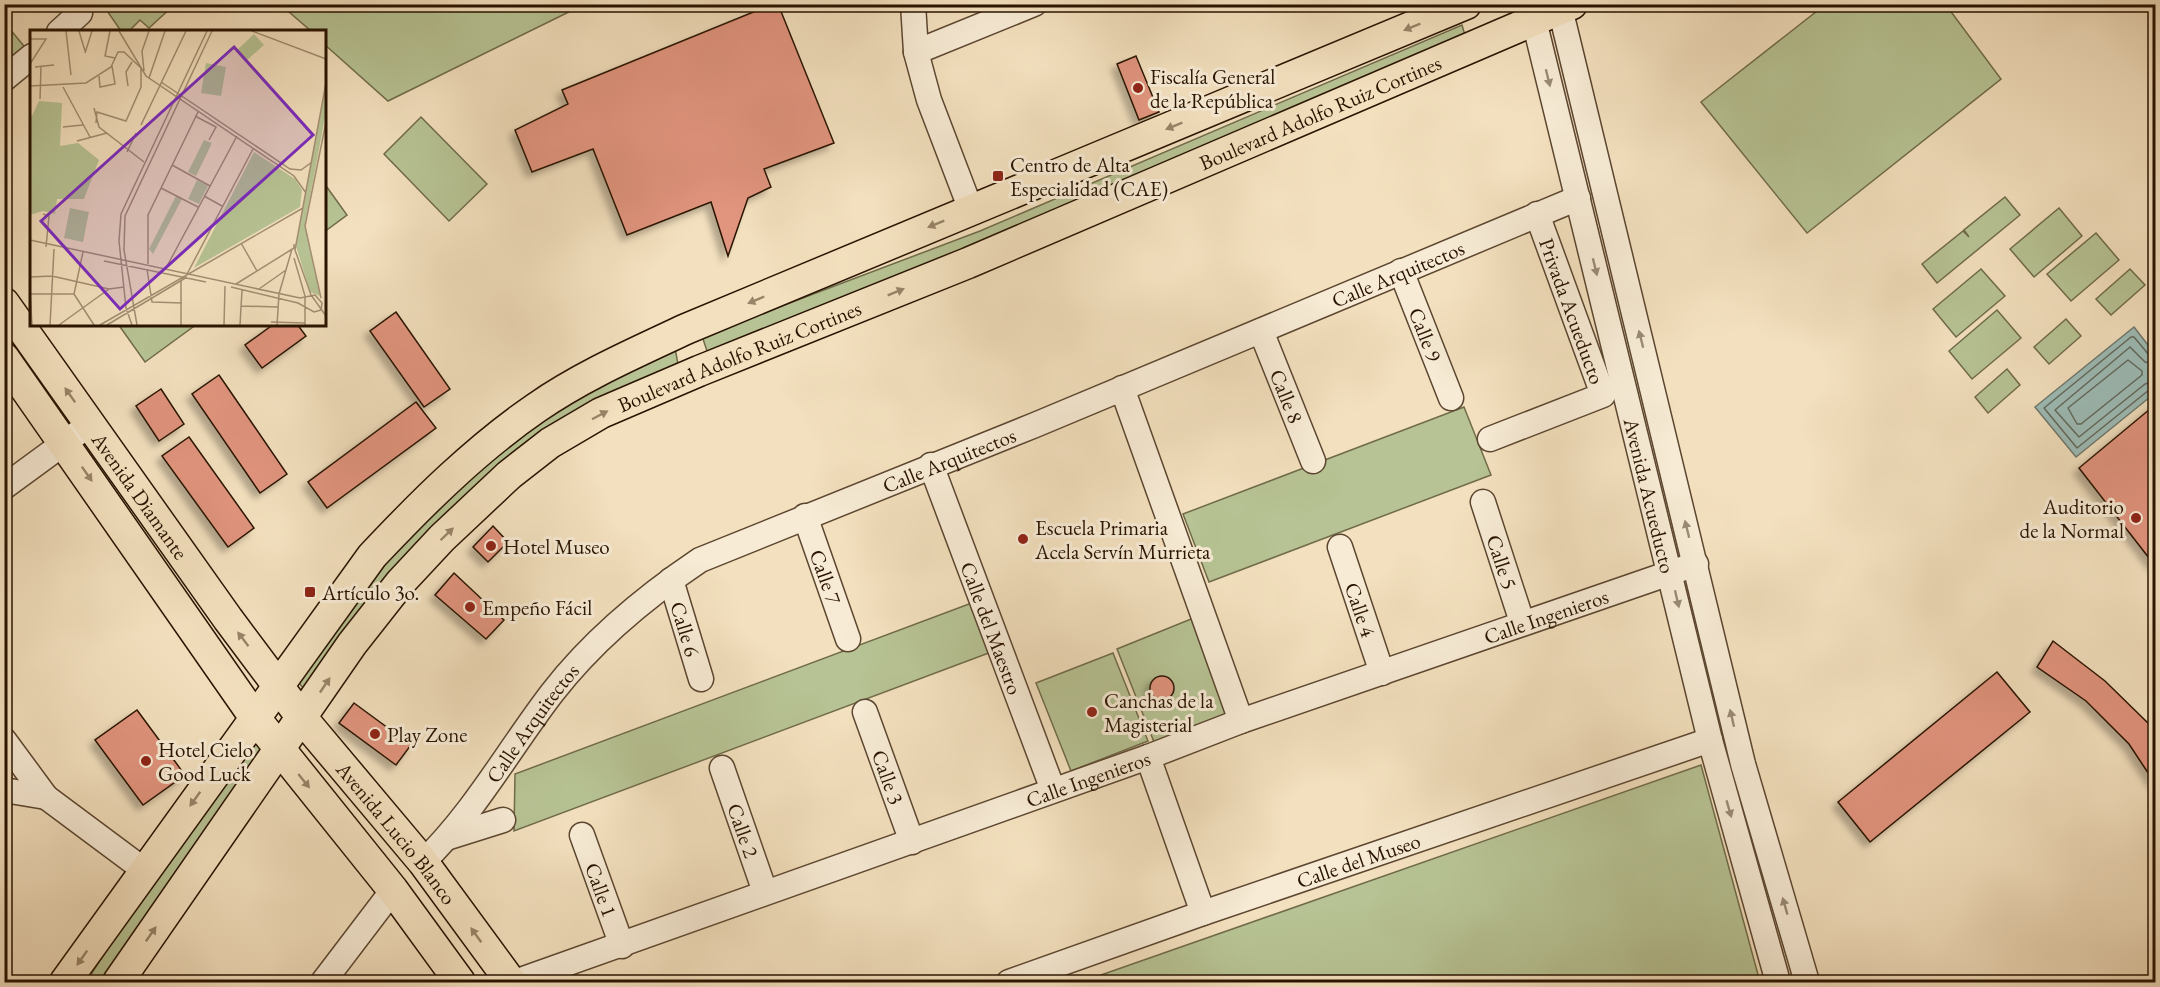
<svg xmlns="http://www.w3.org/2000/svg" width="2160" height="987" viewBox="0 0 2160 987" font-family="'EB Garamond',serif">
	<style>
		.green { fill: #b7c394; stroke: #706b4a; stroke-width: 1.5 }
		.water { fill: #9dbcb7; stroke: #6f786e; stroke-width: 1.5 }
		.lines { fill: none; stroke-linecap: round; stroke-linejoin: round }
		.shore { stroke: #63685c; stroke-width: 1.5 }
		.building { fill: #e1947e; stroke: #291300; stroke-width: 1.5; filter: url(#shadow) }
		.minor-casing { stroke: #5c4630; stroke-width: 27 }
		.major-casing { stroke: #291300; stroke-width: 33 }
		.minor { stroke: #f7ebd5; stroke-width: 24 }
		.major { stroke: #f3e0be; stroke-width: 30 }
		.oneway { fill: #988468 }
		.oneway2 { fill: #9a8a75 }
		.poi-dot { fill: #8f2418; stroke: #f7ebd5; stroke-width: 2 }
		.labels { text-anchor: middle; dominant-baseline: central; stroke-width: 6; stroke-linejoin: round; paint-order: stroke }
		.poi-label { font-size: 21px; fill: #291300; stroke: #f7ebd5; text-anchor: start }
		.street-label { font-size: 21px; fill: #291300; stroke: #f7ebd5 }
		.inset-road { fill: none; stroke: #a28e72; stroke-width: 1.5 }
		.view { fill: #7b2cbf; fill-opacity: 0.15; stroke: #7b2cbf; stroke-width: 3 }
		.inset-edge { fill: none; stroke: #291300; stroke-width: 3 }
	</style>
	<defs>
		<filter id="shadow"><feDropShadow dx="-5.5" dy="5.5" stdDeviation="3" flood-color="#0004"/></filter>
	</defs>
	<rect width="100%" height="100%" fill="#f3e0be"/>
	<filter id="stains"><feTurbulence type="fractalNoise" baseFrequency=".00333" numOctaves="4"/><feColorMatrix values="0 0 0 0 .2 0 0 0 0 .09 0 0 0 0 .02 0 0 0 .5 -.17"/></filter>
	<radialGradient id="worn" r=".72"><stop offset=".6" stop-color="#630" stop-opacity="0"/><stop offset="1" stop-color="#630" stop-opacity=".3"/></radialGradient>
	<g class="green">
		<path d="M1826,4L1946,5L2001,79L1807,233L1701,102Z"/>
		<path d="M103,5H174L149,28L140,20L128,32L121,31Z"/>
		<path d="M281,5H583L388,101L324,44V32L311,31Z"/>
		<path d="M4,22L28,51L4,70Z"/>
		<path d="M1462,25L1467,42L709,357L702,336L980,231Z"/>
		<path d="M2151,32H2156L2155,154H2154Z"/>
		<path d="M421,117L487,184L449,221L384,154Z"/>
		<path d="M324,183L347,215L324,232Z"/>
		<path d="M2005,197L2020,215L1937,283L1922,264L1963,231L1969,237L1964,230Z"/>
		<path d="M2059,208L2082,236L2034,277L2010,249Z"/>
		<path d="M2096,233L2119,260L2071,301L2047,274Z"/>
		<path d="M1981,269L2005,296L1956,337L1933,309Z"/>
		<path d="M2130,269L2145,285L2111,315L2096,299Z"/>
		<path d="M1997,310L2021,338L1972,379L1949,351Z"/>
		<path d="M2066,319L2081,336L2049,364L2034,347Z"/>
		<path d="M118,324H197L145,362Z"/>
		<path d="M675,348L678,364L506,466L313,700L299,683L418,519L581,389Z"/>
		<path d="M2007,369L2020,385L1988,413L1975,397Z"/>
		<path d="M1464,407L1491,475L1209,582L1183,514Z"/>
		<path d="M977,601L994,651L514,831L515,774Z"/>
		<path d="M1196,617L1230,714L1154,742L1117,649Z"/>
		<path d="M1113,653L1148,741L1071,771L1036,683Z"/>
		<path d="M258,734L268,747L111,982H86L159,870Z"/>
		<path d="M1701,765L1760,982H1081Z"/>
	</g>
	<path class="water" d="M2134,327L2155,354V393L2076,457L2035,407Z"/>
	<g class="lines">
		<g class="shore">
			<path d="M2156,357L2149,355L2134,337H2131L2044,408L2077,448L2149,390L2156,389"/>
			<path d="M2128,360L2142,371V375L2081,424H2077L2068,408Z"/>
			<path d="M2156,364L2145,362L2130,347L2055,410L2079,437L2145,384L2156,381"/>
		</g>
	</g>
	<g class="building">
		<path d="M773,4H778L834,143L764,169L771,187L748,198L728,256L711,202L627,235L593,149L532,172L515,130L568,104L562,90Z"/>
		<path d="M1136,56L1159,112L1139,120L1117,64Z"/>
		<path d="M396,312L450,389L424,407L370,331Z"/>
		<path d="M274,324H297L306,336L262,368L245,345Z"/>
		<path d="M219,375L287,474L260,493L192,394Z"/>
		<path d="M161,389L184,424L159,441L136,406Z"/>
		<path d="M416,402L436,428L327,508L308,482Z"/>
		<path d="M2156,404V567L2079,468Z"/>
		<path d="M189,437L254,528L228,547L162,456Z"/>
		<path d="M493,526L508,542L488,562L473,547Z"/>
		<path d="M454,573L504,620L486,639L435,595Z"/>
		<path d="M2053,641L2105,681L2150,725L2156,733V785L2129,744L2086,701L2037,667Z"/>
		<path d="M1997,672L2030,712L1870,842L1838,802Z"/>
		<circle cx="1162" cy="688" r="12"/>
		<path d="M354,703L411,745L396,765L339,723Z"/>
		<path d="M137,710L185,775L143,805L95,740Z"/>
	</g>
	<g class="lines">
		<g class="minor-casing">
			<g id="minor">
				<path d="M913,4L916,52L929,100L971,210"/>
				<path id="s1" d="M1530,4L1710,740L1778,982"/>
				<path d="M1559,4L1743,764L1807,982"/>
				<path d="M59,32L80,13L75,4"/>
				<path d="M916,52L1034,4"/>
				<path d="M4,79L32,56"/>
				<path id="s2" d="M1401,271L1451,398"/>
				<path id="s3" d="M1261,331L1313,461"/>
				<path d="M1122,388L1241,721"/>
				<path d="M1490,439L1603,395L1537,214"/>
				<path id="s4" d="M931,465L1053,790"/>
				<path d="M4,487L90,424"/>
				<path id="s5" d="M1483,502L1522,622"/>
				<path id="s6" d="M805,516L848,639"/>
				<path id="s7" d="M1340,547L1382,673"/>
				<path id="s8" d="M671,580L701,679"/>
				<path id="s9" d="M865,712L912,842"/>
				<path d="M4,740L46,797L144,870"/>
				<path d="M1148,757L1203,913"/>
				<path id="s10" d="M722,768L765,892"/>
				<path d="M4,790L46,797"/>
				<path id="s11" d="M582,835L622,946"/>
				<path d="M449,837L503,820"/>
				<path id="s12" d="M423,862C474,813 509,749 552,693C593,640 645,597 700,560L1035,425L1578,198"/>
				<path d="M323,982L393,890"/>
				<path id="s13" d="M515,982L1148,757L1241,721L1696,564"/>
				<path id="s14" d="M1009,982L1203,913L1710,740"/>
			</g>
		</g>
		<g class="major-casing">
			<g id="major">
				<path id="s15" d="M4,303L228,619L302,718L423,862L511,982"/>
				<path d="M4,358L255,718L393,890L460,982"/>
				<path d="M65,982L372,556C422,503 475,450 536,408C582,376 635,353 686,329L1466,4"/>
				<path id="s16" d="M118,982L352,644L400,583L442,538L509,475L550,443L601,413L699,371L968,263L1572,4"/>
			</g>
		</g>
		<use href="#minor" class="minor"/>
		<use href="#major" class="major"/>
	</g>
	<defs><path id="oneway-solid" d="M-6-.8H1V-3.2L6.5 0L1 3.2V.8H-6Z" transform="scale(1.5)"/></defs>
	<g class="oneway">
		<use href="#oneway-solid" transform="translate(1412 27) rotate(158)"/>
		<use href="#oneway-solid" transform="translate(1174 126) rotate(158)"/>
		<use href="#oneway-solid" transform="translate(936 224) rotate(158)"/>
		<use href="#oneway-solid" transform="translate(896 292) rotate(-22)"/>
		<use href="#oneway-solid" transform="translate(756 300) rotate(157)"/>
		<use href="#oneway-solid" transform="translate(70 395) rotate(-125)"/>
		<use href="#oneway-solid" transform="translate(600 415) rotate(-28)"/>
		<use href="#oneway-solid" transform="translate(87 474) rotate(55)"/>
		<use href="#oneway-solid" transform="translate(447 534) rotate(-44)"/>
		<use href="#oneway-solid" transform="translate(243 639) rotate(-127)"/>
		<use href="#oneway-solid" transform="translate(325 685) rotate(-56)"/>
		<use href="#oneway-solid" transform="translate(304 781) rotate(51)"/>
		<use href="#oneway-solid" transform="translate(195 799) rotate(126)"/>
		<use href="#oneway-solid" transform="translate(151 934) rotate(-55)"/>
		<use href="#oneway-solid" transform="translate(476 935) rotate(-126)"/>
		<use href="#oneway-solid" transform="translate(82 958) rotate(125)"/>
	</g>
	<g class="oneway2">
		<use href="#oneway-solid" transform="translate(1548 78) rotate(76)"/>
		<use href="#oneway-solid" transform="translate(1595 267) rotate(76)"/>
		<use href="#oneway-solid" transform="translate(1641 339) rotate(-104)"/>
		<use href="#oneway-solid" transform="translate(1687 529) rotate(-104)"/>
		<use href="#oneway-solid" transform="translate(1677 599) rotate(77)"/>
		<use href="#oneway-solid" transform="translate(1732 718) rotate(-103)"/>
		<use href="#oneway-solid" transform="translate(1729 809) rotate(74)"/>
		<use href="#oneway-solid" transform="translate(1785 906) rotate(-106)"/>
	</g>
	<g class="poi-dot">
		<circle cx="1138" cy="88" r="6"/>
		<rect x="992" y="170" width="12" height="12" rx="3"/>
		<circle cx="2136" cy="518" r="6"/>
		<circle cx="1023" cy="539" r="6"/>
		<circle cx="491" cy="546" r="6"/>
		<rect x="304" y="586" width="12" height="12" rx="3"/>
		<circle cx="470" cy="607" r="6"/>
		<circle cx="1092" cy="712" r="6"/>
		<circle cx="375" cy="734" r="6"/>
		<circle cx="146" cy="761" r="6"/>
	</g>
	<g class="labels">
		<g class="poi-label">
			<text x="1150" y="76">Fiscalía General<tspan x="1150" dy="24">de la República</tspan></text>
			<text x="1010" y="164">Centro de Alta<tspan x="1010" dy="24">Especialidad (CAE)</tspan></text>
			<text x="2124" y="506" text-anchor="end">Auditorio<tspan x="2124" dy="24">de la Normal</tspan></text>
			<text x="1035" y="527">Escuela Primaria<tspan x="1035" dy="24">Acela Servín Murrieta</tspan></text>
			<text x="503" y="546">Hotel Museo</text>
			<text x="322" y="592">Artículo 3o.</text>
			<text x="482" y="607">Empeño Fácil</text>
			<text x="1104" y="700">Canchas de la<tspan x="1104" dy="24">Magisterial</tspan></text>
			<text x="387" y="734">Play Zone</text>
			<text x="158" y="749">Hotel Cielo<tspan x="158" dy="24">Good Luck</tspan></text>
		</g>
		<g class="street-label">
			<text stroke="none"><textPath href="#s16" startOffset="1533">Boulevard Adolfo Ruiz Cortines</textPath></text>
			<text stroke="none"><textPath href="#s12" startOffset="1167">Calle Arquitectos</textPath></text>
			<text transform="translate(1572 311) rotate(70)">Privada Acueducto</text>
			<text stroke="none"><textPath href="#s2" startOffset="68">Calle 9</textPath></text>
			<text stroke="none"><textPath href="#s16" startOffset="903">Boulevard Adolfo Ruiz Cortines</textPath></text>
			<text stroke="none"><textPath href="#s3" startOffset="70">Calle 8</textPath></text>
			<text stroke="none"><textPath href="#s12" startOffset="681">Calle Arquitectos</textPath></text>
			<text stroke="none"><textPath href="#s1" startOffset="506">Avenida Acueducto</textPath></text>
			<text stroke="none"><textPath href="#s15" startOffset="236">Avenida Diamante</textPath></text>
			<text stroke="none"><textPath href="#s5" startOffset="63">Calle 5</textPath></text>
			<text stroke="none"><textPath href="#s6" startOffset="64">Calle 7</textPath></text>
			<text stroke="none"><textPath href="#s7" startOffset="66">Calle 4</textPath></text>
			<text stroke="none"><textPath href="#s13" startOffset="1094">Calle Ingenieros</textPath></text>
			<text stroke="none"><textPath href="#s4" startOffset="174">Calle del Maestro</textPath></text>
			<text stroke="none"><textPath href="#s8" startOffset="51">Calle 6</textPath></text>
			<text stroke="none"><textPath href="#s12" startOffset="177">Calle Arquitectos</textPath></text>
			<text stroke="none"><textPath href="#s9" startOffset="69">Calle 3</textPath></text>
			<text stroke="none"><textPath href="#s13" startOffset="608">Calle Ingenieros</textPath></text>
			<text stroke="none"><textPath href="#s10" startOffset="66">Calle 2</textPath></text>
			<text stroke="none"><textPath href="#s15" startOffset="660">Avenida Lucio Blanco</textPath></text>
			<text stroke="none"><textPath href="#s14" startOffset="370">Calle del Museo</textPath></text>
			<text stroke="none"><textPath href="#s11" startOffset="58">Calle 1</textPath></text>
		</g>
	</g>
	<g transform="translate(30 30)">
		<rect width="296" height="296" fill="#f3e0be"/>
		<path d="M224,4L234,15L216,31L206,21ZM176,33L196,37L191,66L171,63ZM295,61V87L275,194L290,266L280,262L266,216ZM9,71L32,73L30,116L48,113L69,130L54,169H27L25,184L13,181L0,185V90ZM174,110L182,113L166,146L158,142ZM224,122L265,149L272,160L270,177L164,238ZM167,150L178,156L169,174L158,169ZM146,166L152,169L123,224L119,219ZM40,178L59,182L53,212L34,208Z" fill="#b7c394"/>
		<path class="inset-road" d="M36,1L41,45M49,1L55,21M80,1L75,26L85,28M89,1L116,46L264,146L276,163M222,1L296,29M0,9H16L0,34M55,23L62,1M5,37L24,35M114,41L112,21L119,1M69,46L70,57L85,54L82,36M119,48L135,1M131,52L260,139L271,140L282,132M296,53L265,220L281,265L296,286M0,56L56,53L81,37L88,22H94L111,38V57L96,91L67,82L66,93M98,56L96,42L102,32M33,57L60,107M10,69L11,37M64,78L69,97L114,132M165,86L186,97L179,110M111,95L156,1M33,97L53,95M47,111L77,103M97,122L106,103M142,135L180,156M131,158L168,177M174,166L192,176M13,184L19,186L16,217M0,210L270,268L285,265L292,273L291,280M211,213L227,241M53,222L44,264L64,295M264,228L275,266V295M74,231L176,252M118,234V185L168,82M136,238L207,106M117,239L122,272L152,273M157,244L223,119M0,247L22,246L79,259L94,257M206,254L264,218V214M201,257L268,273L284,282L291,280M229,259L256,240M0,261L2,295M1,264H44M291,268L275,196L296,92M211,276L248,277M241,292L275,293M20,295L24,219M29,295L79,259M70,295L273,178M77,295L157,247M102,295L96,278L89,211L91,184L177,1M107,295L94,220L95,186L182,1M151,295V251M194,295L195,256M210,295L212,260M247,295L249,264L262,219"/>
		<path class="view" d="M204,17L283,105L90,279L11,191Z"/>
		<rect width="296" height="296" class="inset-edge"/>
	</g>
	<rect width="2160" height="987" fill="none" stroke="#f3e0be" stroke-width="24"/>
	<rect x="6" y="6" width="2148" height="975" fill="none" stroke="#291300" stroke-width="3"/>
	<rect x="12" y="12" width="2136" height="963" fill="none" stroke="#291300" stroke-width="1.5"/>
	<rect width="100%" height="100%" filter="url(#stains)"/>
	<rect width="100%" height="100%" fill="url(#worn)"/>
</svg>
